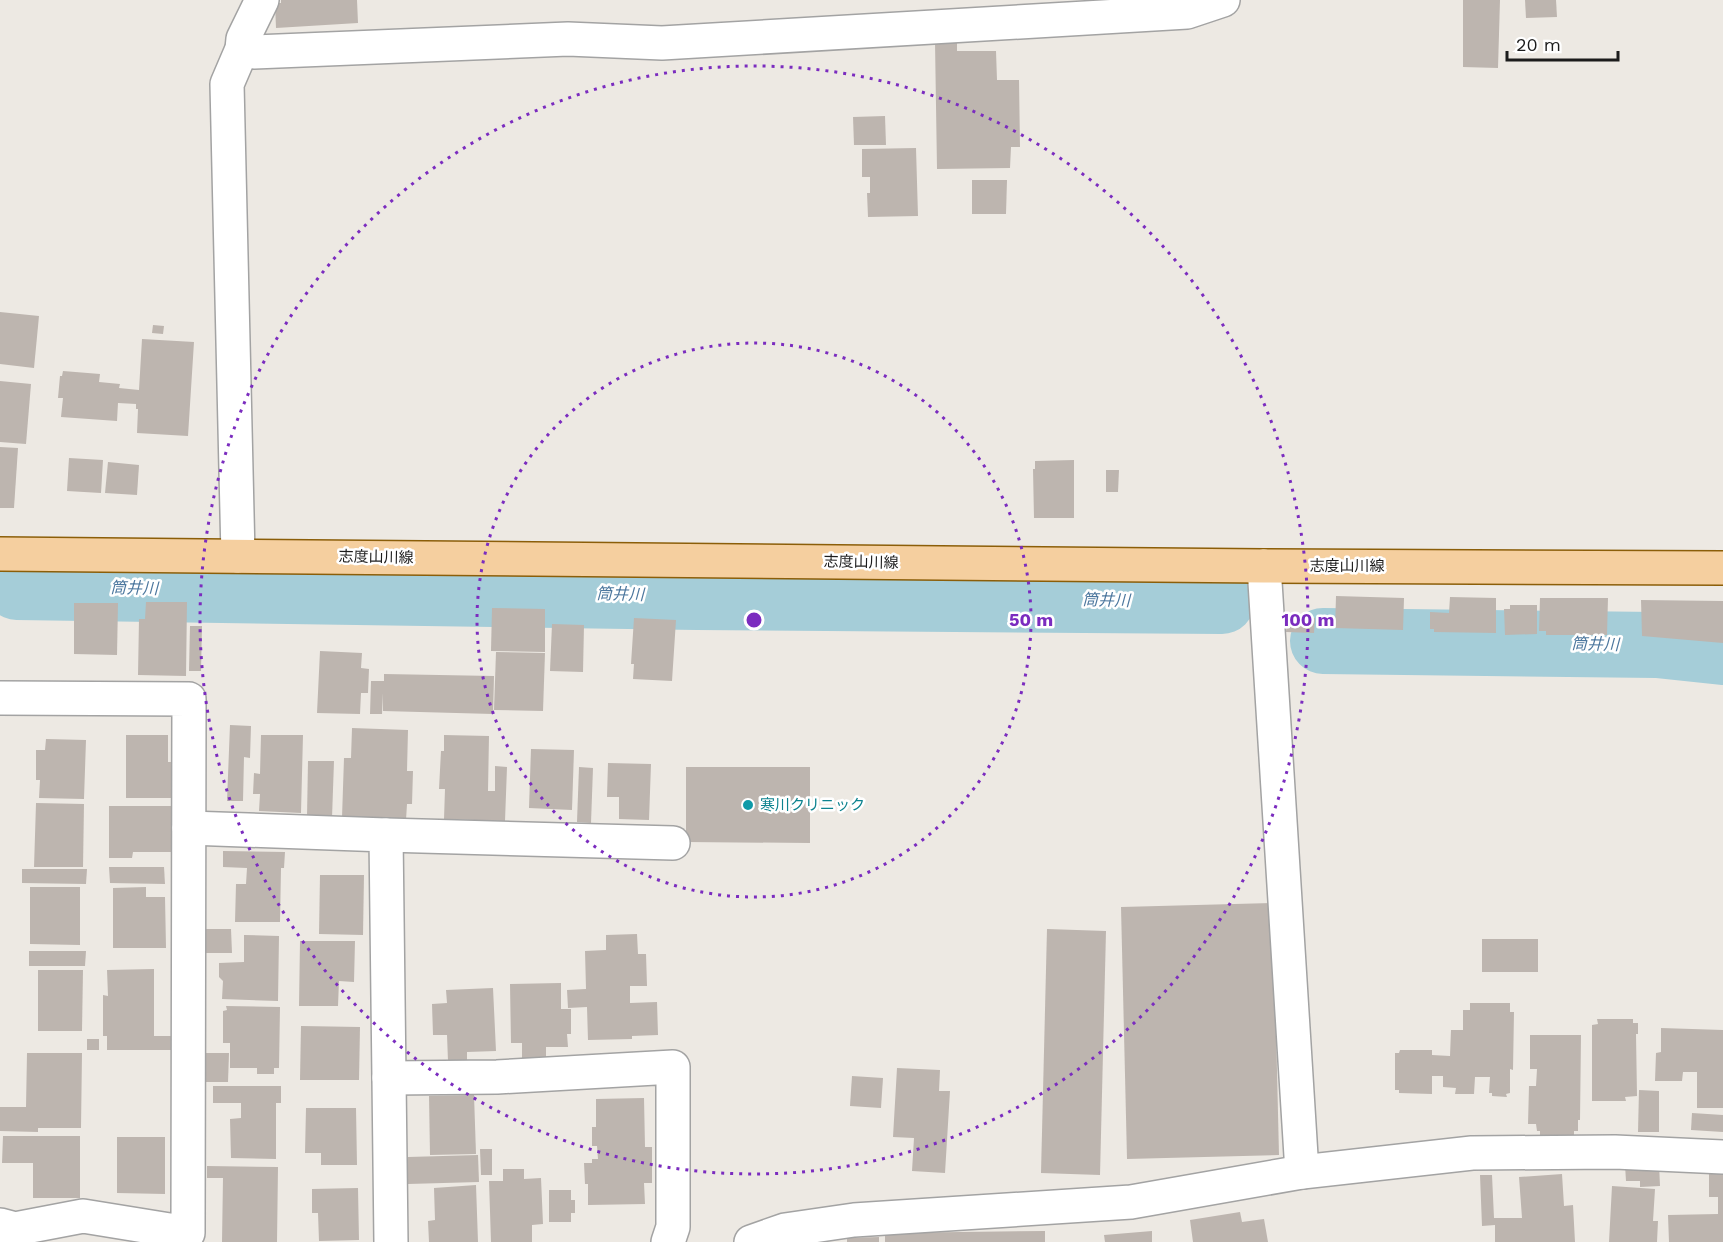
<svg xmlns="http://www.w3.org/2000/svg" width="1723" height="1242" viewBox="0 0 1723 1242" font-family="'Work Sans','Noto Sans JP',sans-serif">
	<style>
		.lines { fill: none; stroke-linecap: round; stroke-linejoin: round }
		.river { stroke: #a5cdd8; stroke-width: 66 }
		.building { fill: #bdb5af }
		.street-casing { stroke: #a3a3a3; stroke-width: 36 }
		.primary-casing { stroke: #8b5e09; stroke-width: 36 }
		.street { stroke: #fff; stroke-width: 33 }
		.primary { stroke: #f5cf9f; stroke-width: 33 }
		.ring { fill: none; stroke: #7b2cbf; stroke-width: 3; stroke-dasharray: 3 6 }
		.culture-dot { fill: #0f9aa8; stroke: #fff; stroke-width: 2 }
		.labels { text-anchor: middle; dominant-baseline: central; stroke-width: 5; stroke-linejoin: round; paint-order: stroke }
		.street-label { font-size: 15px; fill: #1c1c1c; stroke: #fff }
		.culture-label { font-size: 15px; fill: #0d838f; stroke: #fff; text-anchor: start }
		.water-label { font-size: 16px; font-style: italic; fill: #4c779e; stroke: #fff }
		.centre { fill: #7b2cbf; stroke: #fff; stroke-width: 3 }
		.ring-label { font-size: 18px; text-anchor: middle; font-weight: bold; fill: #7b2cbf; stroke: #fff; stroke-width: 5; stroke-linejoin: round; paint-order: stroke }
	</style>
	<rect width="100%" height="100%" fill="#ede9e3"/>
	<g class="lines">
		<g class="river">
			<path d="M17,587L697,597L1222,601"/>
			<path d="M1323,641L1657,645L1723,652"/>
		</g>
	</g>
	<g class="building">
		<path d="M281,0H357L358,23L276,28L275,3H281Z"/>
		<path d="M1463,0H1500L1498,68L1463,67Z"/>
		<path d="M1525,0H1556L1557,17L1526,18Z"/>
		<path d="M935,42H957V51H996L997,80H1019L1020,147H1011L1010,168L937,169Z"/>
		<path d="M885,116L886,145H854L853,117Z"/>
		<path d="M916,148L918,216L868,217L867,193H870V177H862V149Z"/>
		<path d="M972,180H1007L1006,214H972Z"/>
		<path d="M0,312L39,316L34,368L0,364Z"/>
		<path d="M153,325L164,326L163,334L152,333Z"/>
		<path d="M142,339L194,342L188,436L137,433L138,409H136V404L118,403L117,421L61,417L63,398H58L60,376H62L63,371L100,374L99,382L120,384L119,388L139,390Z"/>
		<path d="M0,381L31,384L26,444L0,442Z"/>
		<path d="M0,447L18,448L14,508H0Z"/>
		<path d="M69,458L103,460L101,493L67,491Z"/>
		<path d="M1074,460V518H1034L1033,469H1035V461Z"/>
		<path d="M108,462L139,465L137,495L105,493Z"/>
		<path d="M1106,470H1119L1118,492H1106Z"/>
		<path d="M1336,596L1404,598L1403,630L1335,628Z"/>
		<path d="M1450,597L1496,598V633L1434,632V629H1430V612L1449,613Z"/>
		<path d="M1540,598H1608L1607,635H1546V631H1539Z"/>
		<path d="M1641,600L1723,601V643L1642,636Z"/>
		<path d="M146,602H187L186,676L138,675L139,619H145Z"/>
		<path d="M74,603H118L117,655L74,654Z"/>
		<path d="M1510,605H1537V634L1505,635L1504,609H1510Z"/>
		<path d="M492,608L545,609V652L491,651Z"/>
		<path d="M1287,616L1315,618L1314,633L1286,632Z"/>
		<path d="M634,618L676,620L672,681L633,679L634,664H631Z"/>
		<path d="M552,624L584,625L583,672L550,671Z"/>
		<path d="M190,626H202L201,671H189Z"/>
		<path d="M320,651L362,653L361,668L369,669L368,693H361L360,714L317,713Z"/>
		<path d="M496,652L545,653L543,711L494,710Z"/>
		<path d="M384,674L494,676L493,714L383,711V693L382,714H370L371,681H384Z"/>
		<path d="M230,725L251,726L250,758L244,757L243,801H227Z"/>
		<path d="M352,728L408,730L407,771H413L412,804H407L406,820L342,818L344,758H351Z"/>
		<path d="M126,735H168V762H172L171,798H126Z"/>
		<path d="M261,735H303L301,813L259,811L260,794H253L254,773L260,774Z"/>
		<path d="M444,735L489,736L488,791H495V766L507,767L505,821L444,819L445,789H439L441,751H444Z"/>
		<path d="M46,739L86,740L84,799L39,798L40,780H36V750H45Z"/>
		<path d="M531,749L574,750L572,810L529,808Z"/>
		<path d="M308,761H334L332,818L307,817Z"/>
		<path d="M608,763L651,764L649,820L619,819V797H607Z"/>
		<path d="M579,767L593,768L591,823L577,822Z"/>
		<path d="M686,767H810V843L686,842Z"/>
		<path d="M36,803L84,804L83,867H34Z"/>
		<path d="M109,806H172V852H133L132,858H109Z"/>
		<path d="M223,851L285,852L284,868H281L280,922H235L236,884H246L247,868L223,867Z"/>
		<path d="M109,867H164L165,884L110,883Z"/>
		<path d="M22,869H87L86,884L22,883Z"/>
		<path d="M320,875H364L363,935L319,934Z"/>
		<path d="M30,887H80V945L30,944Z"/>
		<path d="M146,887V897H165L166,948H113V888Z"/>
		<path d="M1273,903L1279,1155L1127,1159L1121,907Z"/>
		<path d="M203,929H231L232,953H204Z"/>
		<path d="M1047,929L1106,931L1100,1175L1041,1173Z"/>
		<path d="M637,934L638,954H646L647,986H630V1003L657,1002L658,1035L632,1036V1039L588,1040L587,1007L568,1008L567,990L586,989L585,951L606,950V935Z"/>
		<path d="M244,935L279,936L278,1001L222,999L223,981L219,977V963L244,962Z"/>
		<rect x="1482" y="939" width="56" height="33"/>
		<path d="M300,941H355L354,982L339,981L338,1006H299Z"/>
		<path d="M29,951H86L85,966H29Z"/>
		<path d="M154,969V1036H171V1050H107V1036H103V995L108,996L107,970Z"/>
		<path d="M38,970H83L82,1031H38Z"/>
		<path d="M561,983V1009H571V1034H567L568,1047H546V1065H522V1043H511L510,984Z"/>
		<path d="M493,988L496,1051L467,1052V1060L448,1061L447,1035H433L432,1004L447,1003L446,990Z"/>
		<path d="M1470,1003H1510V1012H1514L1513,1070L1510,1069V1093L1506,1094L1507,1097L1492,1096V1093H1489L1490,1077H1475L1474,1094H1455L1456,1088L1443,1087V1076H1432V1094L1399,1093V1090H1395V1053H1399L1400,1050H1432V1055L1450,1056L1451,1030H1463V1010H1470Z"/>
		<path d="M226,1006L280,1007L279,1068H274V1074H257V1068H230V1043H223V1011L227,1010Z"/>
		<path d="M1597,1019H1633V1023H1638V1034H1636L1637,1096L1625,1097L1626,1101H1592V1025L1598,1024Z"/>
		<path d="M301,1026L360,1027L359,1080H300Z"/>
		<path d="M1661,1028L1723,1030V1108H1697V1072H1683L1682,1081H1655L1656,1053L1661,1052Z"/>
		<path d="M1530,1035H1581L1580,1120H1578V1131H1574V1138H1540V1131H1537L1536,1124H1528L1529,1086H1536L1537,1069H1530Z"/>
		<rect x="87" y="1039" width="12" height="11"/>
		<path d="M27,1053H82L81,1128H38V1132L0,1131V1107H26Z"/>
		<path d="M202,1053H229L228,1082H202Z"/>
		<path d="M897,1068L940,1070L939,1091H950L945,1173L912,1171L914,1138L893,1137Z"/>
		<path d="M852,1076L883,1078L881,1108L850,1106Z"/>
		<path d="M213,1086H281V1103H276V1159L231,1158L230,1119L241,1118V1103H213Z"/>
		<path d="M1639,1090L1659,1091V1132H1638Z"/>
		<path d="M474,1095L476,1154L430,1155L429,1096Z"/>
		<path d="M644,1098L645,1147H652V1183H644L645,1204L588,1205V1184H585L584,1163H592V1159H598L597,1146H592V1127H596V1099Z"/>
		<path d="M306,1108H356L357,1165H321V1153H305Z"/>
		<path d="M1692,1113L1723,1115V1132L1691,1130Z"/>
		<path d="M3,1136H80V1198H33V1163H2Z"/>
		<path d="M117,1137H165V1194L117,1193Z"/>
		<path d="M480,1149H492V1175H481Z"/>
		<path d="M478,1155L479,1182L408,1184V1157Z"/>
		<path d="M1659,1164L1660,1186L1640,1187V1181H1626L1625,1165Z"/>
		<path d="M207,1166L278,1167L277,1242H222L223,1178H207Z"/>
		<path d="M503,1169H524V1179L541,1178L543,1224L532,1225V1242H491L489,1181H503Z"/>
		<path d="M1709,1172H1723V1242H1669L1668,1215L1718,1214V1197H1709Z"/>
		<path d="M1562,1174L1564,1206L1573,1205L1575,1242H1495V1225L1482,1226L1480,1175H1492L1494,1218H1522L1519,1177Z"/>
		<path d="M476,1185L478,1242H429L428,1221L435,1220L434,1188Z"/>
		<path d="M1612,1186L1655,1189L1653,1221H1658L1657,1242H1609Z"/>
		<path d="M358,1188L359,1240L319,1241L318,1213H312V1189Z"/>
		<path d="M549,1190H571V1200H575V1213H571V1222H549Z"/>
		<path d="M1240,1212L1242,1222L1264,1219L1268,1242H1193L1190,1220Z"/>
		<path d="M1045,1231V1242H885V1233Z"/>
		<path d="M1152,1231V1242H1105L1104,1235Z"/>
		<path d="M879,1237V1242H847V1238Z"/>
	</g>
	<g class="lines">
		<g class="street-casing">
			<g id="street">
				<path d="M242,49L254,52L568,39L662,43L1187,12L1223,0"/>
				<path d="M238,556L227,84L242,49L243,39L262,0"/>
				<path d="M1264,566L1302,1172"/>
				<path d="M0,698L189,699L188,1233L83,1216L15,1229L0,1225"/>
				<path d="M189,828L386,835L391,1242"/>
				<path d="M386,835L673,843"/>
				<path d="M389,1078L497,1077L673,1067V1227L668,1242"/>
				<path d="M751,1242L785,1230L854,1220L1131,1202L1302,1172L1472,1153L1615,1152L1723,1157"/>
			</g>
		</g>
		<g class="primary-casing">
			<path id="primary" d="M0,554L1264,566L1723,568"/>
		</g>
		<use href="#street" class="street"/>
		<use href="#primary" class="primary"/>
	</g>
	<g class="ring">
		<circle cx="754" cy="620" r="277"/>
		<circle cx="754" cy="620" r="554"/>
	</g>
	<circle class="culture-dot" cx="748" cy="805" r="6"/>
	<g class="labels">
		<g class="street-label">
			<text transform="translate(376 557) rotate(1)">志度山川線</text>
			<text transform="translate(861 562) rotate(1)">志度山川線</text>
			<text x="1347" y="566">志度山川線</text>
		</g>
		<g class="culture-label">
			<text x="760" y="805">寒川クリニック</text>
		</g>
		<g class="water-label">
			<text transform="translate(134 588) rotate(1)">筒井川</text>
			<text transform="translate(620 594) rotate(1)">筒井川</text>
			<text transform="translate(1106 600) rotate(1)">筒井川</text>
			<text transform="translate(1595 644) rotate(1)">筒井川</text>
		</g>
	</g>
	<circle cx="754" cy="620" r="9" class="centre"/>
	<g class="ring-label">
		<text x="1031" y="626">50 m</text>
		<text x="1308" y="626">100 m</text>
	</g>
	<path d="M1507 51v9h111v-9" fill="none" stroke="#1c1c1c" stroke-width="3"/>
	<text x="1516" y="51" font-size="18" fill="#1c1c1c" stroke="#ffffff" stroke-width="4.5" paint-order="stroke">20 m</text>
</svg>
